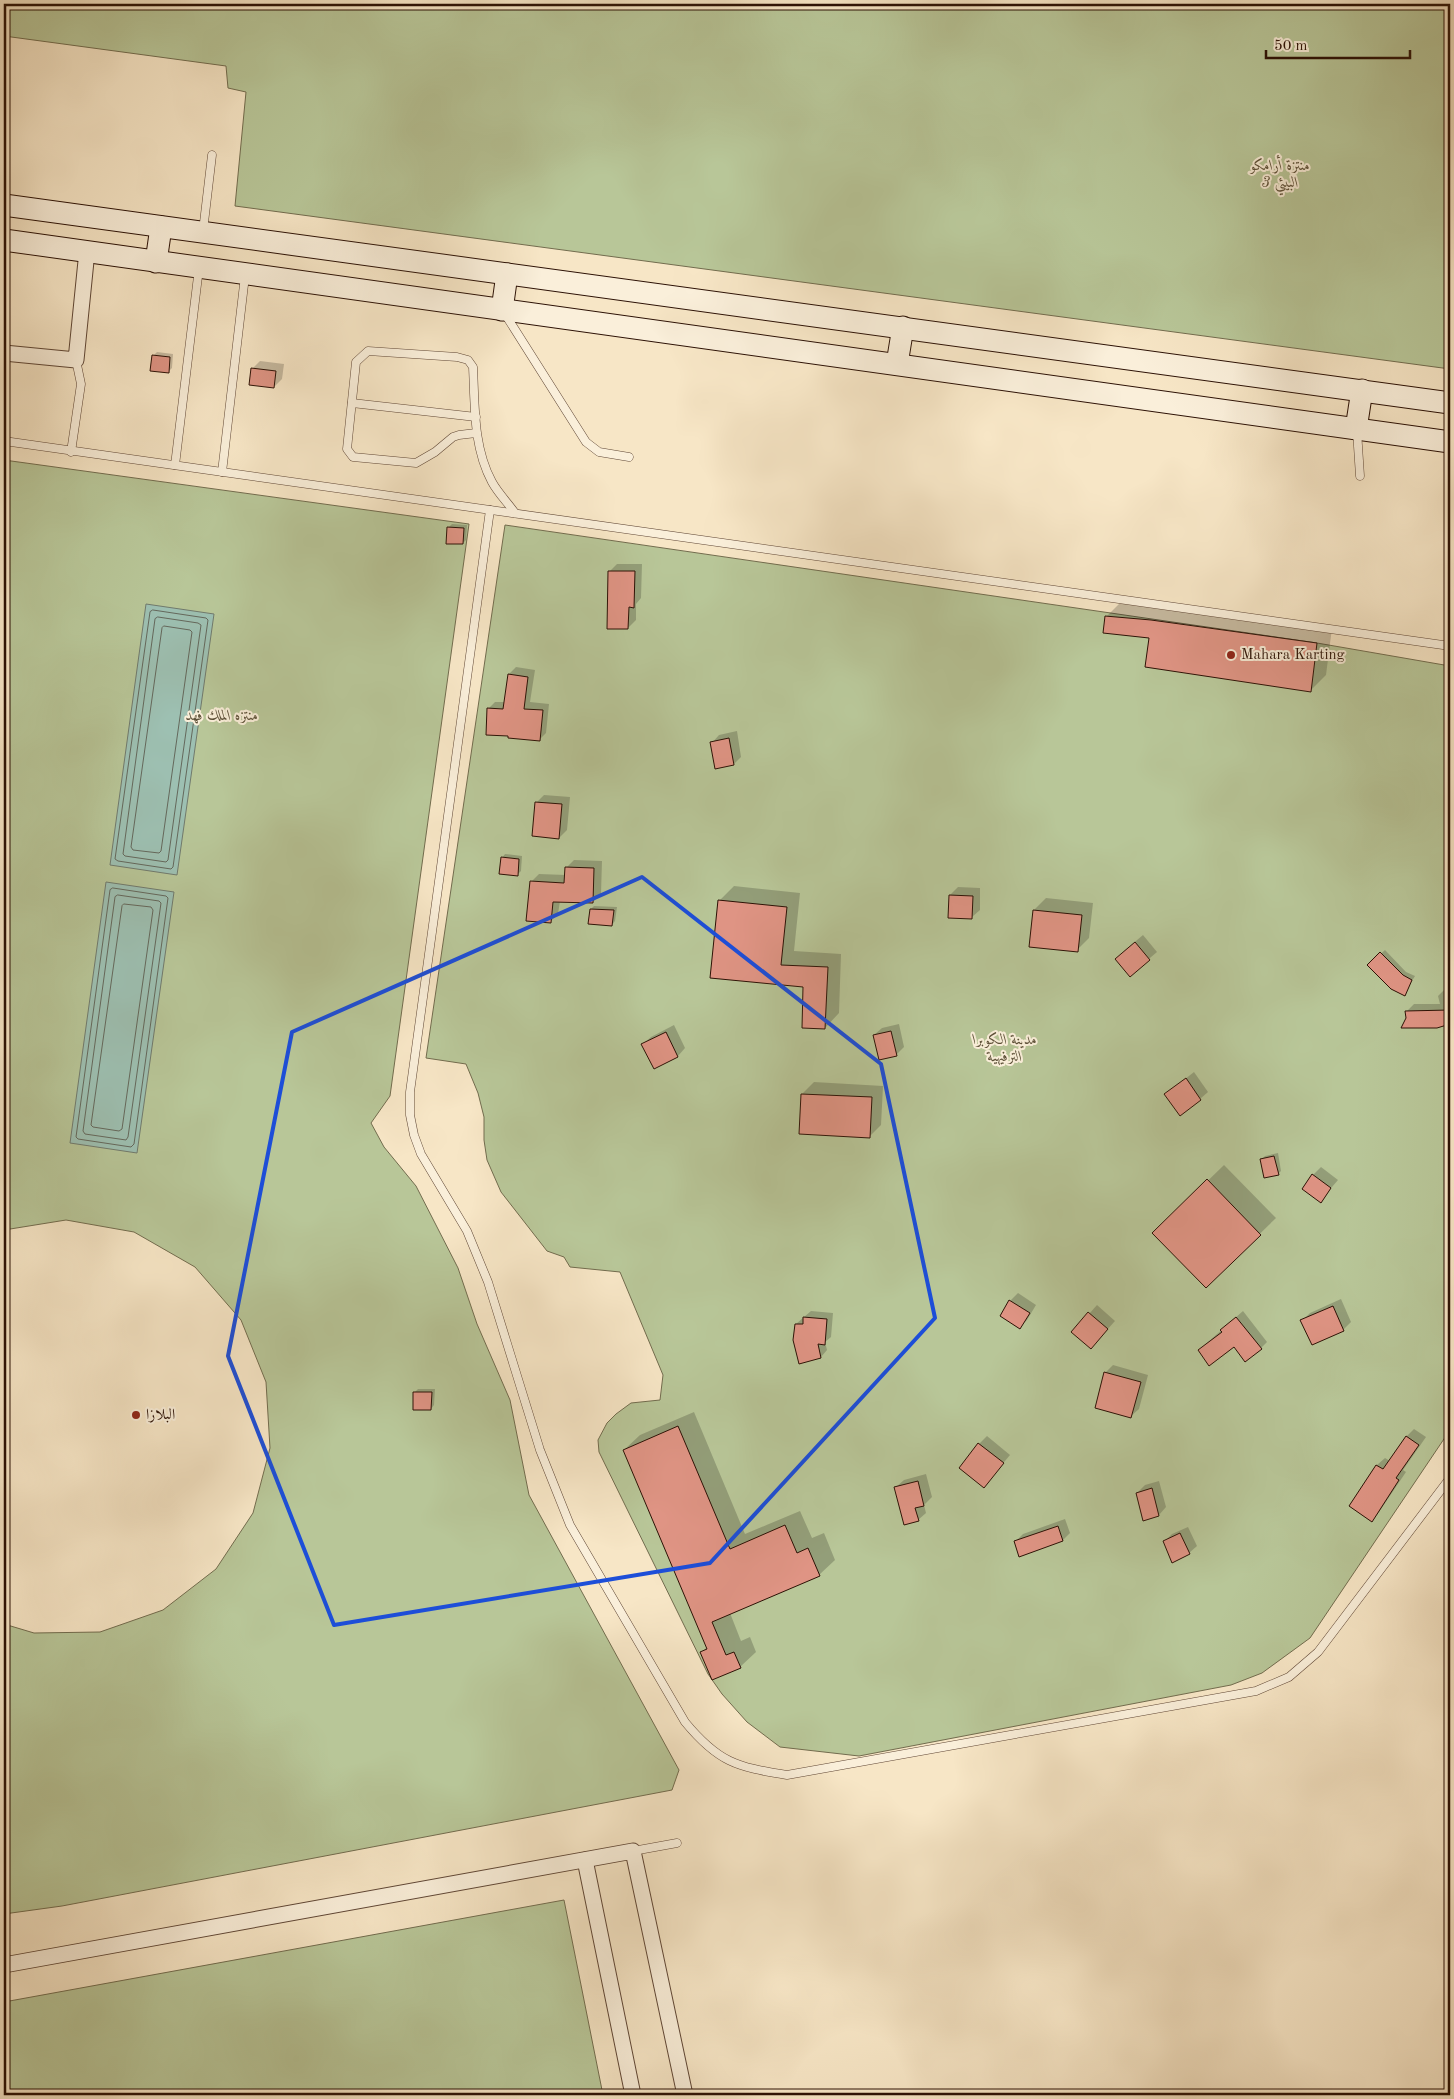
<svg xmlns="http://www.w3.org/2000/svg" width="1454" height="2099" viewBox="0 0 1454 2099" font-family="'Old Standard TT',Amiri,serif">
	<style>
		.green { fill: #b8c698; stroke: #726c4e }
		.water { fill: #9dc0b2; stroke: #707a6d }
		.shadow { fill: #0003 }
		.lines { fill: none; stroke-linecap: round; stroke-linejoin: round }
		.shore { stroke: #64685c; stroke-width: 1 }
		.building { fill: #df9484; stroke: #2c1105 }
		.lane-casing { stroke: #5f4635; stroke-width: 9 }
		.street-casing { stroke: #5f4635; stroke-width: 17 }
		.secondary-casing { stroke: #2c1105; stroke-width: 23 }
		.lane { stroke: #faefda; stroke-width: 8 }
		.street { stroke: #faefda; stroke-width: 15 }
		.secondary { stroke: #faefda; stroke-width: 21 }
		.marked { fill: none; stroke: #1d4ed8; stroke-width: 4; stroke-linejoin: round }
		.poi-dot { fill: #8f2418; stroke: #faefda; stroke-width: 2 }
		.labels { text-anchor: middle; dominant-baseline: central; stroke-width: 4; stroke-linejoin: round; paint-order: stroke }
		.park-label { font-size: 15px; font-style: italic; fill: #5d5038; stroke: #faefda }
		.poi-label { font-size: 15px; fill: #2c1105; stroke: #faefda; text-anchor: start }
	</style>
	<rect width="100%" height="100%" fill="#f7e6c6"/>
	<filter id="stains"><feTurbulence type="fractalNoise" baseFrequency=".004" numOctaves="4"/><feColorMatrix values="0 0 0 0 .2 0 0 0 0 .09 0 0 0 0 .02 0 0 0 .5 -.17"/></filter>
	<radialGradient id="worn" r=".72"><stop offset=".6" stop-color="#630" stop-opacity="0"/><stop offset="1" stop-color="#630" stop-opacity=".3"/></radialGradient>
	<g class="green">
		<path d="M4,4H1450V369L235,206L246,92L228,88L226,66L4,36Z"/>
		<path d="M4,460L469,524L390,1096L371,1123L384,1147L416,1186L458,1268L477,1324L510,1400L529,1495L679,1770L672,1790L62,1906L4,1914V1624L34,1633L100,1632L163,1610L216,1569L253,1513L270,1448L266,1382L241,1320L195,1267L134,1232L66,1220L4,1230Z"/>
		<path d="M505,525L1317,643L1450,666V1430L1310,1638L1262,1673L1231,1685L859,1756L780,1747L747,1722L722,1694L708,1674L599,1452L598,1440L607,1423L616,1414L631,1403L660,1400L663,1375L620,1272L570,1267L564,1257L547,1251L501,1192L487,1160L484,1140V1117L478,1093L466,1064L426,1058Z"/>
		<path d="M564,1900L603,2095H4V2002Z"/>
	</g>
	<g class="water">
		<path d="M146,604L214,614L177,875L110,865Z"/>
		<path d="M106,882L174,892L137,1153L70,1143Z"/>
	</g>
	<g class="shadow">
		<path d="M157,352L173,354L172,368L168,372L153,356Z"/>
		<path d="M260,361L284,364L282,379L274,387L253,368Z"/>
		<path d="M452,524L467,525L466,540L463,543L448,528Z"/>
		<path d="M617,564H642L641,598L636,604V620L628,628L609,572Z"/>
		<path d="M1122,601L1332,628L1326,675L1311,690L1150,637L1106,617Z"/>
		<path d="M516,667L535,670L530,702L549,704L546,733L539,740L488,709L495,702H506L509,674Z"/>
		<path d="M737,731L741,757L734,764L712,743L719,735Z"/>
		<path d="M544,795L570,797L567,830L559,838L536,803Z"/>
		<path d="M505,854L522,856L521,871L517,875L502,858Z"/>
		<path d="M574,860L602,861L601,894L593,902L560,901L558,914L550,922L531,882L539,874L566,875V868Z"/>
		<path d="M734,886L800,893L794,951L841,954L839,1013L825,1028L804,986L712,976L719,901Z"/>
		<path d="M958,887L980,888V910L972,917L950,895Z"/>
		<path d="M1046,898L1093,903L1089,938L1077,950L1034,910Z"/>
		<path d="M594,906L617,907L615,921L612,925L591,909Z"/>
		<path d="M1143,935L1157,952L1130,975L1124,951Z"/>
		<path d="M1385,950L1406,972L1415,976L1404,994L1369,965Z"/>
		<path d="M1450,988V1023L1437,1026L1407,1019V1011L1414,1004H1440L1438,996L1445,989Z"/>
		<path d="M899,1024L904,1047L896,1055L874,1035L882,1028Z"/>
		<path d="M674,1025L685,1048L678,1056L654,1068L643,1044L651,1037Z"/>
		<path d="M1194,1072L1208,1092L1200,1099L1166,1094Z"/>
		<path d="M814,1082L883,1086L881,1125L869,1137L802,1094Z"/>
		<path d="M1278,1153L1281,1171L1278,1174L1262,1159L1265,1156Z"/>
		<path d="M1224,1165L1276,1218L1206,1286L1154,1233Z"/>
		<path d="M1321,1167L1338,1180L1320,1201L1313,1175Z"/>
		<path d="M1018,1293L1036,1305L1027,1320L1020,1327L1010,1301Z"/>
		<path d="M1341,1299L1351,1322L1343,1330L1302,1321L1310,1313Z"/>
		<path d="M1097,1305L1115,1321L1098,1340L1073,1332Z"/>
		<path d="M811,1311L833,1313L831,1337L825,1342L827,1350L821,1357L796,1324Z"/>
		<path d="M1243,1311L1267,1342L1261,1348L1234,1346L1199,1350Z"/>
		<path d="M1113,1365L1148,1375L1139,1409L1131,1416L1105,1373Z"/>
		<path d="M418,1389H435L434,1405L431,1409L415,1392Z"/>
		<path d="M694,1412L745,1534L800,1511L812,1538L824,1533L835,1560L819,1575L730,1613L741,1641L750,1637L756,1652L740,1667L702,1652L707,1647L624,1450L640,1435Z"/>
		<path d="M1414,1429L1426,1437L1403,1470L1406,1472L1379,1512L1372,1520L1350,1506L1377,1465L1385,1458L1390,1461L1406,1437Z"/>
		<path d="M987,1436L1010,1455L984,1486L979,1444Z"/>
		<path d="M926,1474L932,1497L924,1505L926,1513L918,1520L896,1487L904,1480Z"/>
		<path d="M1159,1481L1166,1507L1159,1515L1137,1493L1145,1485Z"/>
		<path d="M1065,1519L1070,1533L1063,1540L1015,1542L1023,1534Z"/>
		<path d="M1188,1527L1197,1546L1189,1553L1164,1542L1172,1534Z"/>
	</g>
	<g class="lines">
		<g class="shore">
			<path d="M153,610L206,618L208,620L173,867L171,869L118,861L115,859L150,612Z"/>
			<path d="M158,617L198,623L201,625L168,860L166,862L125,856L123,854L155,619Z"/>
			<path d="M164,626L190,630L192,632L161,851L159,853L133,850L131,847L162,628Z"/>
			<path d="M113,888L166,896L168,898L134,1144L131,1147L78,1139L76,1137L110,890Z"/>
			<path d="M118,895L159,901L161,903L128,1137L126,1140L85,1134L83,1131L115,897Z"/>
			<path d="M124,904L151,907L153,910L122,1129L119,1131L93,1127L91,1125L122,906Z"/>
		</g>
	</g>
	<g class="building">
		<path d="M152,355L170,357L169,373L150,371Z"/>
		<path d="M251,368L276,371L274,388L249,385Z"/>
		<path d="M447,527L464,528L463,544H446Z"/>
		<path d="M608,571H635L634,608L629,607L628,629H607Z"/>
		<path d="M1105,616L1151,620L1317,643L1311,692L1145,667L1149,638L1103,633Z"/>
		<path d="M508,674L528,677L524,709L543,710L540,741L508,738V736L486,735L487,708L503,709Z"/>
		<path d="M729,738L734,765L715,769L710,742Z"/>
		<path d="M535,802L562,804L559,839L532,836Z"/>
		<path d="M501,857L519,859L518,876L499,874Z"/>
		<path d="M565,867L594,868L593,903L553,902L551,923L526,921L530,881L564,883Z"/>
		<path d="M949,895L973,896L972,919L948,918Z"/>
		<path d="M718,900L787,907L781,965L828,967L825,1029L802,1028L803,987L710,978Z"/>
		<path d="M590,909L614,910L612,926L588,924Z"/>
		<path d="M1033,910L1082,915L1078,952L1029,947Z"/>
		<path d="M1135,942L1150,960L1130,977L1115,959Z"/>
		<path d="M1380,952L1403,975L1412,980L1405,996L1391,989L1367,965Z"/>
		<path d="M1450,1010V1024L1437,1028H1401L1406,1018L1405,1011Z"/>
		<path d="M891,1031L897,1056L879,1060L873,1035Z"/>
		<path d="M666,1032L678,1057L654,1069L641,1044Z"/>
		<path d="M1186,1078L1201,1100L1180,1116L1164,1094Z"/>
		<path d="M801,1094L872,1097L870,1138L799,1134Z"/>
		<path d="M1274,1156L1279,1175L1264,1178L1260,1159Z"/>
		<path d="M1312,1174L1331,1188L1321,1203L1302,1189Z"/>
		<path d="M1207,1179L1261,1235L1206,1288L1152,1233Z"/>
		<path d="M1009,1300L1030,1313L1020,1329L1000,1316Z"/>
		<path d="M1333,1306L1344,1331L1312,1345L1300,1320Z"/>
		<path d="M1088,1312L1108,1329L1091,1349L1071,1332Z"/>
		<path d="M803,1317L827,1319L825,1345L818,1344L821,1358L799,1364L793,1340L795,1324H803Z"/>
		<path d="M1236,1317L1262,1349L1245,1362L1234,1347L1209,1366L1198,1350L1222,1332L1220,1330Z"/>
		<path d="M1104,1372L1141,1382L1131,1418L1095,1408Z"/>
		<path d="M413,1392H432L431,1410H413Z"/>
		<path d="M678,1426L730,1549L785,1525L797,1553L808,1548L820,1576L712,1622L726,1655L734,1652L741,1668L712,1680L700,1652L707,1649L623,1450Z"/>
		<path d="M1406,1436L1419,1445L1396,1478L1399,1480L1372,1522L1349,1506L1376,1465L1383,1469Z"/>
		<path d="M978,1443L1004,1463L984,1488L959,1468Z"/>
		<path d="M918,1481L924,1506L915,1508L919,1521L904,1525L894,1487Z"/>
		<path d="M1152,1488L1159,1516L1143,1521L1136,1493Z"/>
		<path d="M1058,1526L1063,1541L1019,1557L1014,1541Z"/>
		<path d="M1180,1533L1190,1554L1172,1563L1163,1541Z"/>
	</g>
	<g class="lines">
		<g class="lane-casing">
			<g id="lane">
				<path d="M203,231L212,155"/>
				<path d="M505,314L586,442L599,452L629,457"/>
				<path d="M352,403L476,417"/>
				<path d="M1357,431L1360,476"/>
				<path d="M476,433L459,435L453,437L435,452L416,463L353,457L347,449L356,362L368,351L457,357L468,360L473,367C475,406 473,447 492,482C498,493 508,503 515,513"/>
				<path d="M4,441L1450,646"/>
				<path d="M71,452L81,384L76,360"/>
				<path d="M175,465L199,268"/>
				<path d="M222,472L245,276"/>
				<path d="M490,510L410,1092V1115L414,1135L421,1154L467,1231L488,1282L540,1450L570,1525L685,1722C718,1762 736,1767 787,1775L1256,1691L1289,1677L1318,1652L1450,1478"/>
				<path d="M633,1851L677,1843"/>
			</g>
		</g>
		<g class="street-casing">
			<g id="street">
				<path d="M4,353L76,360L87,251"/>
				<path d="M585,1860L633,2095"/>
				<path d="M4,1965L633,1851L685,2095"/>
			</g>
		</g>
		<g class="secondary-casing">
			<g id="secondary">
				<path d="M4,205L1450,403"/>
				<path d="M4,240L1450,442"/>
				<path d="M156,262L161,227"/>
				<path d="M502,310L507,274"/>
				<path d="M897,364L903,327"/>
				<path d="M1356,429L1362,390"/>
			</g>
		</g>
		<use href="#lane" class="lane"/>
		<use href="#street" class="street"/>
		<use href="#secondary" class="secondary"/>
	</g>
	<path class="marked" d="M642,877L881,1064L935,1318L710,1563L334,1625L228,1356L292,1032Z"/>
	<g class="poi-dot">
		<circle cx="1231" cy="655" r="5"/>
		<circle cx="136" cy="1415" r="5"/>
	</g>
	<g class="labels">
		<g class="park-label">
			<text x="1280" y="166">منتزة أرامكو<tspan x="1280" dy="17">البيئي 3</tspan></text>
			<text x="222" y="716">منتزه الملك فهد</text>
			<text x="1005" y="1040">مدينة الكوبرا<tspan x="1005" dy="17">الترفيهية</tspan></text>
		</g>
		<g class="poi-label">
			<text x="1241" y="655">Mahara Karting</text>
			<text x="146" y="1415">البلازا</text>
		</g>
	</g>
	<rect width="1454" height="2099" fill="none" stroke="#f7e6c6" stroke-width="20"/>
	<rect x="5" y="5" width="1444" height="2089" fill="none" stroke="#2c1105" stroke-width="2.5"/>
	<rect x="10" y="10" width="1434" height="2079" fill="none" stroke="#2c1105"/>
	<path d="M1266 50v8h144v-8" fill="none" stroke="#2c1105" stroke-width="2.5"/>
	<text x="1274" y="50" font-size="15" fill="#2c1105" stroke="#faefda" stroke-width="4" paint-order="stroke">50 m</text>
	<rect width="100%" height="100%" filter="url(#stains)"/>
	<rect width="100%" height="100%" fill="url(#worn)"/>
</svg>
